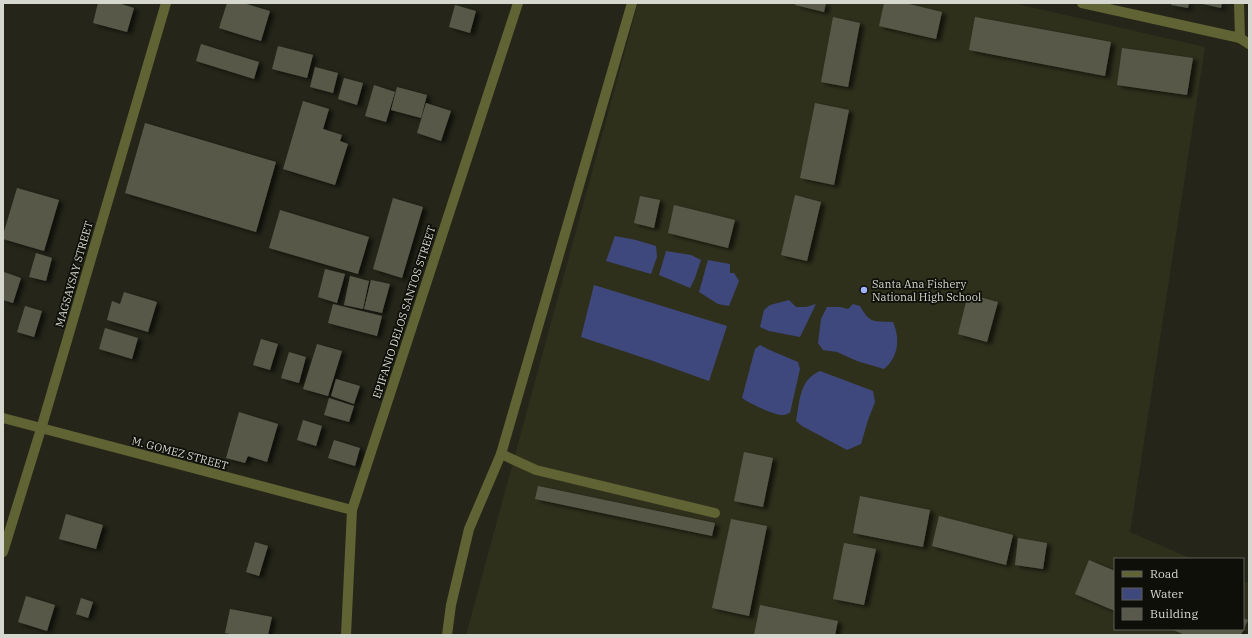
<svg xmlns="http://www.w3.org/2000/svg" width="1252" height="638" viewBox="0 0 1252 638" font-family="'IBM Plex Serif',serif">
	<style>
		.built { fill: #2f301c }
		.water { fill: #3f487d }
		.building { fill: #58594a; filter: url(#shadow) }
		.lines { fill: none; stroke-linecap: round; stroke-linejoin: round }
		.minor { stroke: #606334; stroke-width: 10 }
		.poi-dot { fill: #a3b2fd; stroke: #0e0f09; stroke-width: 1.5 }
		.labels { text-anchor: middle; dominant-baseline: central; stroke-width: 3.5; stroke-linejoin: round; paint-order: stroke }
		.street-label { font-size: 11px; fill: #d6d7ce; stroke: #0e0f09 }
		.poi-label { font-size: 11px; fill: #d6d7ce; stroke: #0e0f09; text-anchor: start }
	</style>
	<defs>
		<filter id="shadow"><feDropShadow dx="4.5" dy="2.5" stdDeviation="2" flood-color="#0009"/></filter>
	</defs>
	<rect width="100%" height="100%" fill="#252619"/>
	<path class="built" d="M638,3H1013L1205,47L1130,532L1192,559H1115V629H1243V581L1249,583V635H466Z"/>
	<g class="water">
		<path d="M615,236L636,240L656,246L657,257L651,274L606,261Z"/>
		<path d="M666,251L691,255L701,260L695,278L690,288L659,275Z"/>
		<path d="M708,260L730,264V273H734L739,281L729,306L718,304L699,292Z"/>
		<path d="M594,285L727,326L709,381L653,361L581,337Z"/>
		<path d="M789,300L796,307H806L816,304L800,337L769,331L760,327L764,310L770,305Z"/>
		<path d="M853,304L860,306C870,324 874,321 893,322C900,338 899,357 884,369L857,361L837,352L823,350L818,343L821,319L827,307H840L848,309Z"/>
		<path d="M760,345C772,352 786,356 798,362L800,369L790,413C788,413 786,415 784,415C775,416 749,403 742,398L755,349Z"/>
		<path d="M820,371L873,391L875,402L868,420L861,444L847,450L802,426L796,421C800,401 799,380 820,371Z"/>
	</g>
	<g class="building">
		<path d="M98,3H118L134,8L127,32L93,23Z"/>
		<path d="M227,3H243L270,11L261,41L219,28Z"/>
		<path d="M796,3H826L824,12L795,5Z"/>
		<path d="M884,3H905L942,12L936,39L879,26Z"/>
		<path d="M1172,3H1189L1188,8L1171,5Z"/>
		<path d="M1198,3H1222L1221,8Z"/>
		<path d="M455,5L476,11L470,33L449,27Z"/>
		<path d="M833,17L860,23L848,87L821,82Z"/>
		<path d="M975,17L1111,42L1105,76L969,50Z"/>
		<path d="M201,44L259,62L254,79L196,61Z"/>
		<path d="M278,46L313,55L307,78L272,69Z"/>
		<path d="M1122,48L1193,58L1187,95L1117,85Z"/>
		<path d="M315,67L338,73L333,93L310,87Z"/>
		<path d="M344,78L363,83L357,105L338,99Z"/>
		<path d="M374,85L395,92L386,122L365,116Z"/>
		<path d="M397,87L427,95L421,118L391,110Z"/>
		<path d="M303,101L329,109L323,129L342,135L340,141L348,144L335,185L283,169Z"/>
		<path d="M426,103L451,111L441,141L417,133Z"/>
		<path d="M815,103L849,110L834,185L800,178Z"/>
		<path d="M145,123L276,162L256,232L125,193Z"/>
		<path d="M17,188L59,200L44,251L3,239V235Z"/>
		<path d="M795,195L821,202L807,261L781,255Z"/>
		<path d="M640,196L660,200L654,228L634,223Z"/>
		<path d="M393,198L423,207L402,278L373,269Z"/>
		<path d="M674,205L735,220L728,248L668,233Z"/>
		<path d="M280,210L369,237L358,274L269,248Z"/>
		<path d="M36,253L52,258L46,281L29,277Z"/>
		<path d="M325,269L345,274L337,303L318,297Z"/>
		<path d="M4,272L21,278L13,303L3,300Z"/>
		<path d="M350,276L369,281L363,309L344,305Z"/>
		<path d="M371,280L390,284L382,313L364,309Z"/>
		<path d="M124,292L157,302L148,332L107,320L112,301L120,304Z"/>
		<path d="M968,294L998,302L987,342L958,334Z"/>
		<path d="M333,304L382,316L377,336L328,323Z"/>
		<path d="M25,306L42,311L34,337L17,332Z"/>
		<path d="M105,328L138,338L132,359L99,349Z"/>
		<path d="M261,339L278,344L270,370L253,365Z"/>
		<path d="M317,344L342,351L328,396L303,389Z"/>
		<path d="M289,352L306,357L299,383L281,378Z"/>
		<path d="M336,379L360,386L354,404L331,396Z"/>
		<path d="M329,398L354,406L349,422L324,415Z"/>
		<path d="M239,412L278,424L267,462L248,456L245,463L226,458Z"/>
		<path d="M303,420L322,426L316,446L297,440Z"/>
		<path d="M334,440L360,448L355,466L328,458Z"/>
		<path d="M744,452L773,458L763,507L734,501Z"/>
		<path d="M538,486L715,523L712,536L535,499Z"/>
		<path d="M860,496L930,510L923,547L853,533Z"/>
		<path d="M66,514L103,525L96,549L59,539Z"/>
		<path d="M939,516L1013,535L1006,565L932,546Z"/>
		<path d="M731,519L767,526L749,616L712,608Z"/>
		<path d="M1018,538L1047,543L1043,569L1015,565Z"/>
		<path d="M255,542L268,546L259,576L246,572Z"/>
		<path d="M844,543L876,549L864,605L833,599Z"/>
		<path d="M1089,560L1115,571V611L1075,594Z"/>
		<path d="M26,596L55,605L47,631L18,622Z"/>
		<path d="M81,598L93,602L88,618L76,614Z"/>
		<path d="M760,605L838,621L835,635H754Z"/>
		<path d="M230,609L272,617L268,635H236L225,633Z"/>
		<path d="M1243,618L1248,620L1241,635H1185L1171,629H1243Z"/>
	</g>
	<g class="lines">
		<g class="minor">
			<path d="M1082,3L1240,38L1249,44"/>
			<path d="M1239,3L1240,38"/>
			<path d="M3,418L352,510"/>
			<path d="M501,454L536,470L715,513"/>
			<path d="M3,552L41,429L166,3"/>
			<path d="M346,635L352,510L518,3"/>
			<path d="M447,635L451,605L469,529L501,454L632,3"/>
		</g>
	</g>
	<circle class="poi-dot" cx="864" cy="290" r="4"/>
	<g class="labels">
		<g class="street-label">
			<text transform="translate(74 274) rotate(-74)">MAGSAYSAY STREET</text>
			<text transform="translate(404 312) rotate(-72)">EPIFANIO DELOS SANTOS STREET</text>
			<text transform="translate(180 453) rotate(15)">M. GOMEZ STREET</text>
		</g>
		<g class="poi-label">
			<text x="872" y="284">Santa Ana Fishery<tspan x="872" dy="13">National High School</tspan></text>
		</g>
	</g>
	<rect width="1252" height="638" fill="none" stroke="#d6d7ce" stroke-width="8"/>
	<rect x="1114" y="558" width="130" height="72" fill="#0e0f09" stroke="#5e5f58"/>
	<rect x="1122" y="571" width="20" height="6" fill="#606334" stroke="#5e5f58"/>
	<text x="1150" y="578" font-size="12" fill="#d6d7ce">Road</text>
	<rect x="1122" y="588" width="20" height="12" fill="#3f487d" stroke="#5e5f58"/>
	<text x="1150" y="598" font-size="12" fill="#d6d7ce">Water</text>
	<rect x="1122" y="608" width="20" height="12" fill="#58594a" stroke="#5e5f58"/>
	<text x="1150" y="618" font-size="12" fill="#d6d7ce">Building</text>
</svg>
